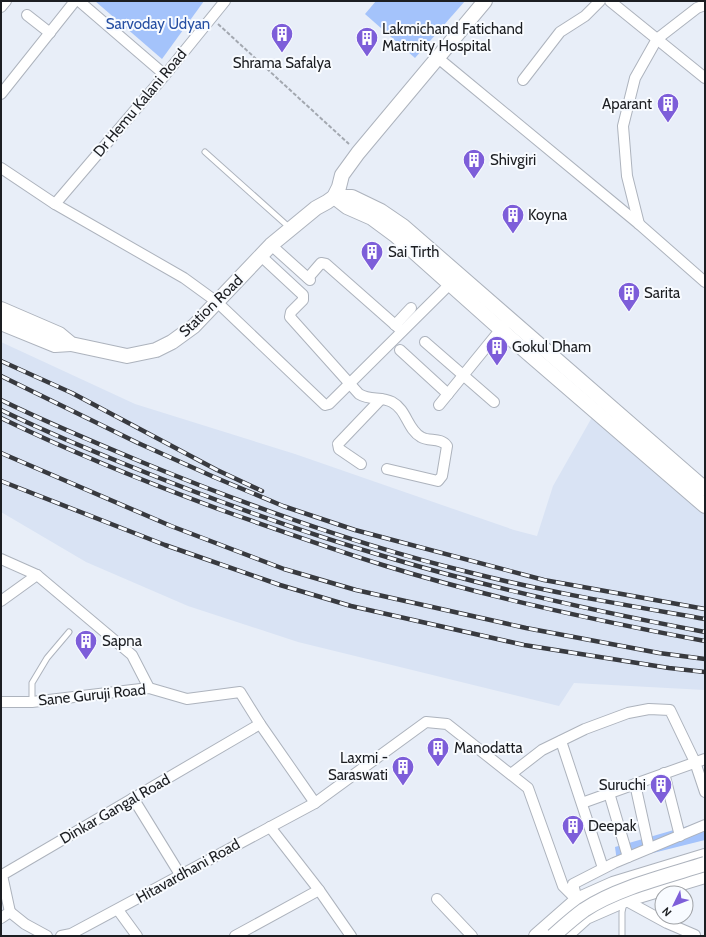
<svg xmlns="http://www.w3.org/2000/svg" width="706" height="937" viewBox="0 0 706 937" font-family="Cabin,sans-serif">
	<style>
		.built { fill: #d9e3f4 }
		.green { fill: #a4c3fb }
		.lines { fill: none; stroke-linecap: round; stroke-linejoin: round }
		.lane-casing { stroke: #adb3bd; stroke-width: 7 }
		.street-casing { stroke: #adb3bd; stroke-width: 12 }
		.secondary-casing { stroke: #adb3bd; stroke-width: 16 }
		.path { stroke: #a3a8b0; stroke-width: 2; stroke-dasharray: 4 2; stroke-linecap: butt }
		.lane { stroke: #fff; stroke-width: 5 }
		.street { stroke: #fff; stroke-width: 10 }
		.secondary { stroke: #fff; stroke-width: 14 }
		.rail-casing { stroke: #383a3f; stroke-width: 4.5 }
		.rail { stroke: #f8fbff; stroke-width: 3; stroke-dasharray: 9; stroke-linecap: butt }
		.secondary-bridge-casing { stroke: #adb3bd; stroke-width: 16; stroke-linecap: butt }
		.secondary-bridge { stroke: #fff; stroke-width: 14 }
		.labels { text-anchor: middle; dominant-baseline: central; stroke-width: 4; stroke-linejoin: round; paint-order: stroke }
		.park-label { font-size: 15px; fill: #264fa3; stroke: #f8fbff }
		.poi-label { font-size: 15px; fill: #1c1e22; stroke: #f8fbff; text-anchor: start }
		.street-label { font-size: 15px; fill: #1c1e22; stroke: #f8fbff }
	</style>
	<rect width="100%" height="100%" fill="#e8eef8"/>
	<path class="built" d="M1,342L135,404L295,454L514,530L537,536L553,486L595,412L705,515V690L574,683L559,706L298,642L188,606L86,562L1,512Z"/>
	<g class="green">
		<path d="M95,1H204L162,59Z"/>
		<path d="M376,1H465L415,58L365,14Z"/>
		<path d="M705,821V840L617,862L615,847Z"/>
	</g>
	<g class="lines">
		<g class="lane-casing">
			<g id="lane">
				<path d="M205,152L290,228"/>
				<path d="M32,702V683L47,658L69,632"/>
				<path d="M622,936V912L624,903"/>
			</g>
		</g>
		<g class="street-casing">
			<g id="street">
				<path d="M79,1L165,75"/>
				<path d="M610,1L705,78"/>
				<path d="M1,7L6,1"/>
				<path d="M27,15L50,33"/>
				<path d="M438,58L639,224L705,282"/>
				<path d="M523,80L560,32L585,16L600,1"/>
				<path d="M1,94L75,1"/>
				<path d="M1,168L55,204L184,278L217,302L325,405L329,404L454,280"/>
				<path d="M55,204L165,75L225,1"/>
				<path d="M639,224L627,176L623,126L635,78L657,39L697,8L705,5"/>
				<path d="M271,245L310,280"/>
				<path d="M261,256L303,295V300L291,312L290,317L359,394C370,401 381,396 392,402C407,410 407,429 421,437C429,442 441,437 447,446L442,476L438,481L387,469"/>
				<path d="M308,278L321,263L326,264L402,331"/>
				<path d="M395,325L411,308"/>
				<path d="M425,342L494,402"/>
				<path d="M400,350L448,394"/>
				<path d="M439,405L505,324"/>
				<path d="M361,464L339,449L338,444L381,399"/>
				<path d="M1,559L37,575L132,655L149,688"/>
				<path d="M1,601L37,575"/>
				<path d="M1,702H32L149,688L187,699L240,692L260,724L315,803"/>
				<path d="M561,741L603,868"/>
				<path d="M664,773L680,836"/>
				<path d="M511,774L542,750L585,729L628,713L649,709L670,710L695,762L705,792"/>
				<path d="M635,784L649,848"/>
				<path d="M609,793L628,857"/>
				<path d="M133,798L181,876"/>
				<path d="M582,803L705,759"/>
				<path d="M270,827L319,890L351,936"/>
				<path d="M437,899L472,936"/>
				<path d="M577,900L573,884L614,863L705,825"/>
				<path d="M625,900L667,923L695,935"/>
				<path d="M118,910L137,936"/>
				<path d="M10,912L2,875L260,724"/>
				<path d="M10,912L25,924L47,936"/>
				<path d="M1,918L10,912"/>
				<path d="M61,936L71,934L315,803L426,722L447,724L528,788L563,886L577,900L580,904"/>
				<path d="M235,936L319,890"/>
			</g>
		</g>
		<g class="secondary-casing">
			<g id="secondary">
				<path d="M334,197L347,207L372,218L395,235L515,342L705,506"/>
				<path d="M334,197H352L381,211L403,226L705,489"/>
				<path d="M1,309L59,334L71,344L127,356L156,350L172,342L194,326L271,245L316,208L327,202L334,197L339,187L342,175L358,153L485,1"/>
				<path d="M1,323L55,345L71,344"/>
				<path d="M536,936L577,900L613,884L705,856"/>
				<path d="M565,936L586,917L625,900L705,876"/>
			</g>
		</g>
		<path class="path" d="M218,24L349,144"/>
		<use href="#lane" class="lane"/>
		<use href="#street" class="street"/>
		<use href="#secondary" class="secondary"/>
		<g class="rail-casing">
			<g id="rail">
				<path d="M1,361L72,393L217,470L262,491"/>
				<path d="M1,376L138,443L214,477L283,506L355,530L544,580L705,609"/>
				<path d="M1,400C48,423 96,443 144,463C249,506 357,545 468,572C546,592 626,605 705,619"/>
				<path d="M1,410C42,430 85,448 127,465C213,500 301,532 390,558C494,589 599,612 705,632"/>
				<path d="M1,418C73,453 148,483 224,511C278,530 332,549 386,566C490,598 598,621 705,641"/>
				<path d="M1,453L171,526L284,569L356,590L526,628L659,653L705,659"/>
				<path d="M1,481L165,545L280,585L351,606L524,645L669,668L705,672"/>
			</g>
		</g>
		<use href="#rail" class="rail"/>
		<g class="secondary-bridge-casing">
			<path id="secondary-bridge" d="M553,936C563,927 573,918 584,910C617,888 667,876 705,864"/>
		</g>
		<use href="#secondary-bridge" class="secondary-bridge"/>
	</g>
	<defs>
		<g id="building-pin" transform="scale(1.15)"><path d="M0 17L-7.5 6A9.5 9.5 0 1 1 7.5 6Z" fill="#7d5ed9" stroke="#f8fbff"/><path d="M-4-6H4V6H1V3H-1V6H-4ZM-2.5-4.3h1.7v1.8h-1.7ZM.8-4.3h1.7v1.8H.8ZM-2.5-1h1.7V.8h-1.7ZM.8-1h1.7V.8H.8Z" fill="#fff"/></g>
	</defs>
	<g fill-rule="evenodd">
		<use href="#building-pin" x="282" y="34"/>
		<use href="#building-pin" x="367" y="38"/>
		<use href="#building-pin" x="668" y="104"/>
		<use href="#building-pin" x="474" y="160"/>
		<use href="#building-pin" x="513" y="215"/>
		<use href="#building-pin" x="372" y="252"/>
		<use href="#building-pin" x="629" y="293"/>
		<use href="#building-pin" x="497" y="347"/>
		<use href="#building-pin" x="86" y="641"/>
		<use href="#building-pin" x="438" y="748"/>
		<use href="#building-pin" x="403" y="767"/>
		<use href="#building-pin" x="661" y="785"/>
		<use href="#building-pin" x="573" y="826"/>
	</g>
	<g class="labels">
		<g class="park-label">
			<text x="158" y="24">Sarvoday Udyan</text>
		</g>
		<g class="poi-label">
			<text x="382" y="29">Lakmichand Fatichand<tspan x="382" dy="17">Matrnity Hospital</tspan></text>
			<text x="282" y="63" text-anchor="middle">Shrama Safalya</text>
			<text x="652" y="104" text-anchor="end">Aparant</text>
			<text x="490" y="160">Shivgiri</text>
			<text x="528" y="215">Koyna</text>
			<text x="388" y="252">Sai Tirth</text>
			<text x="644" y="293">Sarita</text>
			<text x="512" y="347">Gokul Dham</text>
			<text x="102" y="641">Sapna</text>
			<text x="454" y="748">Manodatta</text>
			<text x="388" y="758" text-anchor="end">Laxmi -<tspan x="388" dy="17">Saraswati</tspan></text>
			<text x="646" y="785" text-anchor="end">Suruchi</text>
			<text x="588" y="826">Deepak</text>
		</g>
		<g class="street-label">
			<text transform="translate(140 103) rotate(-50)">Dr Hemu Kalani Road</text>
			<text transform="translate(211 306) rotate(-44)">Station Road</text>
			<text transform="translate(92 695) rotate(-6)">Sane Guruji Road</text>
			<text transform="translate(115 809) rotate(-30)">Dinkar Gangal Road</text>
			<text transform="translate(188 871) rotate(-29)">Hitavardhani Road</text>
		</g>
	</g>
	<rect width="706" height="937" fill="none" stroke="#1c1e22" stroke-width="4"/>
	<g transform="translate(674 905) rotate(227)"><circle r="19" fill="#f8fbff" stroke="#a0a3a7"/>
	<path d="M0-3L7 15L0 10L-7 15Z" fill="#7d5ed9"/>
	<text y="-6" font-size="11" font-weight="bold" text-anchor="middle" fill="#1c1e22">N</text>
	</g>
</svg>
